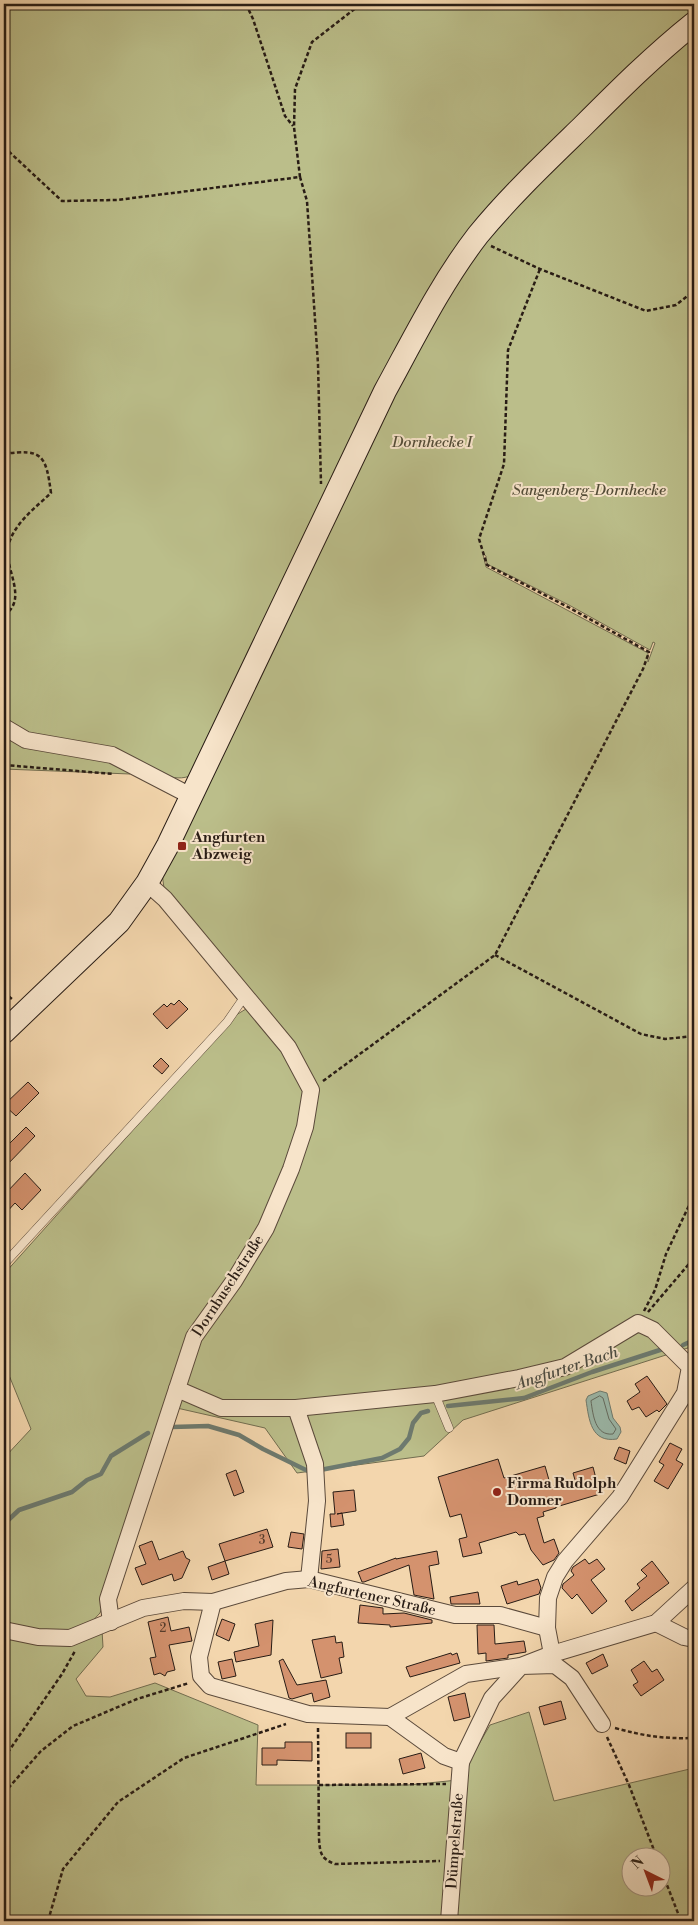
<svg xmlns="http://www.w3.org/2000/svg" width="698" height="1925" viewBox="0 0 698 1925" font-family="'Libre Bodoni',serif">
	<style>
		.green { fill: #bbbe8a; stroke: #726d50; fill-rule: evenodd }
		.water { fill: #9bb9ab; stroke: #6d7a6f }
		.lines { fill: none; stroke-linecap: round; stroke-linejoin: round }
		.shore { stroke: #626a60; stroke-width: 1 }
		.stream { stroke: #6d7a6f; stroke-width: 4.5 }
		.building { fill: #d4926e; stroke: #281c15 }
		.lane-casing { stroke: #5b4a3b; stroke-width: 9 }
		.street-casing { stroke: #5b4a3b; stroke-width: 18 }
		.secondary-casing { stroke: #281c15; stroke-width: 24 }
		.path { stroke: #281c15; stroke-width: 2.5; stroke-dasharray: 4 2.5; stroke-linecap: butt }
		.lane { stroke: #f7e4ca; stroke-width: 8 }
		.street { stroke: #f7e4ca; stroke-width: 16 }
		.secondary { stroke: #f7e4ca; stroke-width: 22 }
		.poi-dot { fill: #8f2418; stroke: #f7e4ca; stroke-width: 2 }
		.labels { text-anchor: middle; dominant-baseline: central; stroke-width: 4; stroke-linejoin: round; paint-order: stroke }
		.number-label { font-size: 12px; fill: #533a2b }
		.park-label { font-size: 15px; font-style: italic; fill: #544d38; stroke: #f7e4ca }
		.poi-label { font-size: 15px; font-weight: bold; fill: #281c15; stroke: #f7e4ca; text-anchor: start }
		.street-label { font-size: 15px; fill: #281c15; stroke: #f7e4ca }
		.water-label { font-size: 16px; font-style: italic; fill: #4a4b42; stroke: #f7e4ca }
	</style>
	<rect width="100%" height="100%" fill="#f3d6ad"/>
	<filter id="stains"><feTurbulence type="fractalNoise" baseFrequency=".004" numOctaves="4"/><feColorMatrix values="0 0 0 0 .2 0 0 0 0 .09 0 0 0 0 .02 0 0 0 .5 -.17"/></filter>
	<radialGradient id="worn" r=".72"><stop offset=".6" stop-color="#630" stop-opacity="0"/><stop offset="1" stop-color="#630" stop-opacity=".3"/></radialGradient>
	<g class="green">
		<path d="M4,4H694V15L488,213L192,775C174,784 153,770 136,763L130,774L4,769Z"/>
		<path d="M694,31V1346L463,1420L424,1456L297,1473L265,1428L168,1406L100,1613C96,1617 93,1621 89,1624C67,1641 28,1627 4,1622V1458L31,1429L4,1363V1274L236,1015L246,1009L312,1078L164,888L162,873L427,325L497,222ZM483,554L486,556L487,564L569,605L650,650L653,642L655,643L648,662V653L486,567Z"/>
		<path d="M102,1630L103,1647L76,1679L86,1696L110,1697L155,1683L258,1725L256,1785H408L458,1780L490,1725L529,1712L554,1801L694,1768V1921H4V1635ZM630,1858H660V1888H630Z"/>
	</g>
	<path class="water" d="M600,1391L607,1393L613,1418L620,1427L621,1432L617,1439C591,1443 589,1420 586,1400L588,1396Z"/>
	<g class="lines">
		<path class="shore" d="M600,1396L603,1398L609,1419L616,1429L613,1434C595,1436 593,1415 591,1401Z"/>
		<g class="stream">
			<path d="M683,1345L694,1340"/>
			<path d="M448,1406L524,1398L592,1372L663,1349"/>
			<path d="M172,1427L208,1426L239,1435L263,1449L310,1472L382,1458L400,1449L409,1438L413,1423L421,1413L428,1411"/>
			<path d="M4,1524L19,1510L72,1492L87,1480L101,1474L111,1456L148,1433"/>
		</g>
	</g>
	<g class="building">
		<path d="M179,1000L188,1009L167,1029L153,1014L164,1004L167,1007L171,1003L174,1005Z"/>
		<path d="M161,1058L169,1066L162,1074L153,1066Z"/>
		<path d="M28,1082L39,1093L16,1116L4,1105Z"/>
		<path d="M26,1127L35,1136L4,1168V1149Z"/>
		<path d="M25,1173L41,1190L22,1210L15,1203L4,1215V1195Z"/>
		<path d="M647,1376L667,1404L659,1412L657,1410L646,1417L639,1407L632,1410L627,1401L640,1392L635,1384Z"/>
		<path d="M670,1443L682,1449L676,1460L683,1464L668,1489L654,1481L664,1465L659,1462Z"/>
		<path d="M619,1447L630,1451L626,1464L614,1459Z"/>
		<path d="M498,1459L504,1478L545,1466L551,1487L575,1480L573,1473L593,1467L600,1494L556,1507V1508L543,1512L544,1516L537,1518L544,1543L554,1539L559,1553L554,1560L543,1565L531,1550L525,1534L519,1535L516,1532L479,1543L482,1553L463,1557L459,1539L467,1537L461,1514L450,1517L438,1477Z"/>
		<path d="M236,1470L244,1492L234,1496L226,1474Z"/>
		<path d="M354,1490L356,1511L337,1514L342,1513L344,1525L331,1527L330,1514H335L333,1492Z"/>
		<path d="M267,1529L273,1547L225,1561L219,1544Z"/>
		<path d="M291,1532L304,1534L302,1549L288,1547Z"/>
		<path d="M152,1541L159,1560L183,1551L186,1558L190,1560L182,1578L174,1581L172,1574L142,1585L135,1568L146,1564L139,1546Z"/>
		<path d="M338,1549L340,1567L321,1569L322,1551Z"/>
		<path d="M437,1551L439,1564L429,1566L434,1599L414,1595L409,1565L364,1582H362L358,1572L396,1558V1559Z"/>
		<path d="M585,1559L589,1564L597,1559L605,1569L591,1580L607,1601L592,1614L577,1594L572,1599L562,1588L563,1584L574,1575L571,1571L573,1567Z"/>
		<path d="M225,1561L229,1574L212,1580L208,1567Z"/>
		<path d="M652,1561L669,1583L632,1611L625,1601L640,1588L637,1584L647,1576L641,1570Z"/>
		<path d="M538,1579L541,1588L539,1594L507,1604L501,1586L517,1581L518,1585Z"/>
		<path d="M478,1592L480,1604H451L450,1597Z"/>
		<path d="M360,1605L383,1608V1614L404,1613L432,1620V1623L390,1627V1625L358,1623Z"/>
		<path d="M168,1617L171,1631L189,1627L192,1641L169,1645L175,1670L167,1672L165,1676L160,1673L154,1675L150,1658L156,1657L148,1622Z"/>
		<path d="M222,1619L235,1624L229,1641L216,1635Z"/>
		<path d="M273,1620L271,1655L236,1662L234,1652L259,1646L255,1624Z"/>
		<path d="M477,1625H494L495,1644L524,1641L526,1652L508,1655V1658L486,1661V1653L478,1654Z"/>
		<path d="M335,1636L336,1643L342,1642L344,1657L339,1658L342,1673L321,1678L312,1640Z"/>
		<path d="M451,1653L452,1655L457,1653L460,1663L410,1677L406,1667Z"/>
		<path d="M603,1654L608,1666L592,1674L586,1663Z"/>
		<path d="M232,1659L236,1676L222,1679L218,1662Z"/>
		<path d="M283,1659L297,1685L326,1680L330,1697L314,1702L312,1693L292,1699L289,1698L279,1661Z"/>
		<path d="M644,1661L652,1672L657,1669L664,1680L641,1696L633,1685L638,1682L631,1670Z"/>
		<path d="M465,1693L470,1717L454,1721L448,1697Z"/>
		<path d="M561,1701L566,1719L544,1725L539,1707Z"/>
		<rect x="346" y="1733" width="25" height="15"/>
		<path d="M285,1742H312V1761L277,1760V1765H262V1748H285Z"/>
		<path d="M421,1753L425,1768L403,1774L399,1759Z"/>
	</g>
	<g class="lines">
		<g class="lane-casing">
			<g id="lane">
				<path d="M4,1264L227,1022L245,996"/>
				<path d="M435,1394L449,1428"/>
			</g>
		</g>
		<g class="street-casing">
			<g id="street">
				<path d="M4,727L26,740L112,755L191,796"/>
				<path d="M177,1389L221,1408H296L435,1394L519,1378L565,1367L638,1323L653,1330L690,1367L685,1393L620,1497L565,1561L555,1577L548,1598L547,1628L552,1654"/>
				<path d="M296,1408L315,1464L317,1501L309,1579"/>
				<path d="M213,1602L199,1657L201,1676L210,1686L308,1714L390,1717L466,1674L521,1666L552,1654L656,1623L694,1588"/>
				<path d="M111,1622L108,1599L194,1337L234,1281L266,1228L291,1169L305,1127L311,1090L288,1047L165,899L147,883"/>
				<path d="M656,1623L684,1637L694,1639"/>
				<path d="M4,1630L38,1637L70,1638L143,1608L184,1601L213,1602L286,1581L309,1579L455,1615H500L547,1628"/>
				<path d="M390,1717L444,1756L461,1762L449,1921"/>
				<path d="M461,1762L492,1698L521,1666L555,1665L572,1678L602,1724"/>
			</g>
		</g>
		<g class="secondary-casing">
			<path id="secondary" d="M4,1032L119,922L147,883L168,845L385,391C414,338 441,283 478,235C510,196 547,161 583,126C619,90 654,55 694,23"/>
		</g>
		<g class="path">
			<path d="M246,4L253,19L285,116L293,126"/>
			<path d="M4,147L62,201L117,200L300,177L307,201L318,364L321,484"/>
			<path d="M300,177L294,127L295,89L312,42L361,4"/>
			<path d="M491,246L540,269L646,311L676,305L694,291"/>
			<path d="M4,454C43,448 46,456 51,493C35,508 13,524 8,547C4,568 29,600 4,615"/>
			<path d="M4,765L114,774"/>
			<path d="M495,955L641,1034L665,1039L694,1036"/>
			<path d="M4,992L13,1000"/>
			<path d="M323,1081L495,955L643,669L649,652L568,607L487,565L479,539L504,464L508,350L540,269"/>
			<path d="M644,1311L655,1290L666,1254L694,1195"/>
			<path d="M648,1312L694,1258"/>
			<path d="M318,1728L319,1839C320,1853 321,1859 335,1864L440,1861"/>
			<path d="M615,1728C644,1736 664,1739 694,1738"/>
			<path d="M607,1737L629,1785L657,1858"/>
			<path d="M4,1758L62,1674L75,1651"/>
			<path d="M319,1785L446,1784"/>
			<path d="M4,1793L41,1751L73,1726L137,1699L189,1683"/>
			<path d="M660,1867L681,1921"/>
			<path d="M48,1921L63,1869L118,1802L184,1758L286,1724"/>
		</g>
		<use href="#lane" class="lane"/>
		<use href="#street" class="street"/>
		<use href="#secondary" class="secondary"/>
	</g>
	<g class="poi-dot">
		<rect x="177" y="841" width="10" height="10" rx="2.5"/>
		<circle cx="497" cy="1492" r="5"/>
	</g>
	<g class="labels">
		<g class="number-label">
			<text x="262" y="1540">3</text>
			<text x="329" y="1559">5</text>
			<text x="163" y="1628">2</text>
		</g>
		<g class="park-label">
			<text x="432" y="442">Dornhecke I</text>
			<text x="589" y="490">Sangenberg-Dornhecke</text>
		</g>
		<g class="poi-label">
			<text x="192" y="837">Angfurten<tspan x="192" dy="17">Abzweig</tspan></text>
			<text x="507" y="1483">Firma Rudolph<tspan x="507" dy="17">Donner</tspan></text>
		</g>
		<g class="street-label">
			<text transform="translate(228 1286) rotate(-57)">Dornbuschstraße</text>
			<text transform="translate(372 1596) rotate(13)">Angfurtener Straße</text>
			<text transform="translate(455 1841) rotate(-86)">Dümpelstraße</text>
		</g>
		<g class="water-label">
			<text transform="translate(567 1368) rotate(-18)">Angfurter Bach</text>
		</g>
	</g>
	<rect width="698" height="1925" fill="none" stroke="#f3d6ad" stroke-width="20"/>
	<rect x="5" y="5" width="688" height="1915" fill="none" stroke="#281c15" stroke-width="2.5"/>
	<rect x="10" y="10" width="678" height="1905" fill="none" stroke="#281c15"/>
	<g transform="translate(646 1872) rotate(318)"><circle r="24" fill="#f7e4ca" stroke="#a49482"/>
	<path d="M0-4L9 19L0 12L-9 19Z" fill="#8f2418"/>
	<text y="-8" font-size="14" font-weight="bold" text-anchor="middle" fill="#281c15">N</text>
	</g>
	<rect width="100%" height="100%" filter="url(#stains)"/>
	<rect width="100%" height="100%" fill="url(#worn)"/>
</svg>
